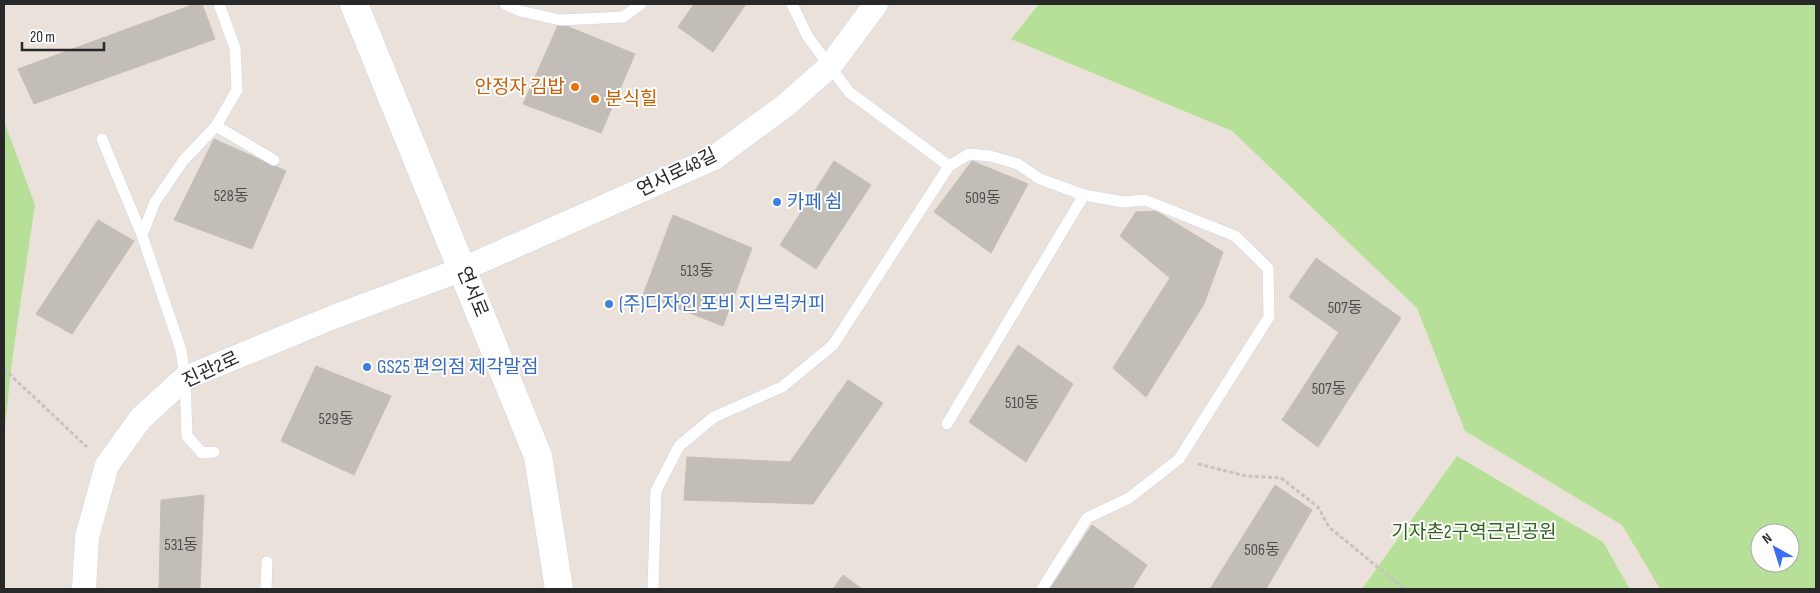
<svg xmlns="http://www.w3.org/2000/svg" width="1820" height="593" viewBox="0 0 1820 593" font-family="'Sofia Sans Condensed','Noto Sans KR',sans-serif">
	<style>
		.green { fill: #b6e097; fill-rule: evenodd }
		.building { fill: #c2bdb6; stroke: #c5beb4 }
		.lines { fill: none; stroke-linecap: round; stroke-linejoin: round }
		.lane-casing { stroke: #cfd4e1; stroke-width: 12 }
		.street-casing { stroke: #cfd4e1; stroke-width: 25 }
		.secondary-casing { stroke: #cfd4e1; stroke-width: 29 }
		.path { stroke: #c3c3c3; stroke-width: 3; stroke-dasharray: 4 2.5; stroke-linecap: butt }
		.lane { stroke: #fff; stroke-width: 11 }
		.street { stroke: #fff; stroke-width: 24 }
		.secondary { stroke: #fff; stroke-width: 28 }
		.food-dot { fill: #e8710a; stroke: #fff; stroke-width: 2 }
		.shop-dot { fill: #3f7fe0; stroke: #fff; stroke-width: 2 }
		.labels { text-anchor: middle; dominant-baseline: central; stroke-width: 4; stroke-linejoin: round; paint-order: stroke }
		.number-label { font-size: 16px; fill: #4e4d4c }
		.food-label { font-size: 19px; fill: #c56008; stroke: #fff; text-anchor: end }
		.street-label { font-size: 19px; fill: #282828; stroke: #fff }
		.shop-label { font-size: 19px; fill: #366cbe; stroke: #fff; text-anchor: start }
		.park-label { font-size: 19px; fill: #2f621b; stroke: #fff }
	</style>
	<rect width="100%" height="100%" fill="#eae2da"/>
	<g class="green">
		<path d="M1039,4H1816V589H1660L1622,525L1465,431L1417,308L1232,131L1011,39ZM1760,533H1790V563H1760Z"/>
		<path d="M4,121L35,205L13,353L4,435Z"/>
		<path d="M1457,456L1603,542L1630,589H1362Z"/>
	</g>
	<g class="building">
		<path d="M195,4H202L215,39L34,104L18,69Z"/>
		<path d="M694,4H746L713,52L678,27Z"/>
		<path d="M559,23L635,54L601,133L523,104Z"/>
		<path d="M214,139L286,171L252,249L174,220Z"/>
		<path d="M834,161L871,185L816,269L780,245Z"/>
		<path d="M972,161L1028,184L991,253L934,212Z"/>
		<path d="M1156,211L1223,252L1204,304L1146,397L1113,368L1170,278L1120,236L1136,212Z"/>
		<path d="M673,215L752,248L723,326L643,295Z"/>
		<path d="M98,220L134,241L72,334L36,314Z"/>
		<path d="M1316,258L1401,318L1375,358L1289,297Z"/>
		<path d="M1339,332L1375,358L1318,447L1282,420Z"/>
		<path d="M1018,345L1073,384L1026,462L969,422Z"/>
		<path d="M316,366L391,396L354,475L281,441Z"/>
		<path d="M848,380L883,403L813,504L684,500L687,457L790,462Z"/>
		<path d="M1275,485L1312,510L1266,589H1210Z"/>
		<path d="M204,495L200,589H159L161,500Z"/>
		<path d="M1092,525L1147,565L1132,589H1050Z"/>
		<path d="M843,575L862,589H833Z"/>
	</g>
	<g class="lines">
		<g class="lane-casing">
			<g id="lane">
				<path d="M505,4L520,11L560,20L623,17L641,4"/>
				<path d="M792,4L808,37L849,92L949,166L969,154L990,156L1018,164L1040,179L1084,195L1123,202L1145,200L1235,236L1268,268L1269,317L1179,459L1129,498L1087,518L1042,589"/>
				<path d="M216,126L274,160"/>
				<path d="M102,139L142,235"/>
				<path d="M947,424L1084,195"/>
				<path d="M214,452L202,453L187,436L185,378L181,350L142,235L155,202L183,161L216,126L237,90L235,48L219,4"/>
				<path d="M266,589L267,562"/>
				<path d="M653,589L656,491L679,446L714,417L782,387L833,345L949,166"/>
			</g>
		</g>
		<g class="street-casing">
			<path id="street" d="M84,589L87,537L107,465L141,418L185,378L336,316L463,269L714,158L786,105L830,66L876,4"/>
		</g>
		<g class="secondary-casing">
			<path id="secondary" d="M354,4L538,456L559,589"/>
		</g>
		<g class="path">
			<path d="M4,369L87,447"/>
			<path d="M1198,464L1246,476L1281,478L1318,507L1329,527L1404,589"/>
		</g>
		<use href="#lane" class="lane"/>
		<use href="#street" class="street"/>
		<use href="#secondary" class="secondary"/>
	</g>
	<g class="food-dot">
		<circle cx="575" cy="87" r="5"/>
		<circle cx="595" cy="99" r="5"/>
	</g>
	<g class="shop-dot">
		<circle cx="777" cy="202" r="5"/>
		<circle cx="609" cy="304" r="5"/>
		<circle cx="367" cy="367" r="5"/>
	</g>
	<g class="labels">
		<g class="number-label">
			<text x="231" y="196">528동</text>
			<text x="983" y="198">509동</text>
			<text x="697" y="271">513동</text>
			<text x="1345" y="308">507동</text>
			<text x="1329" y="389">507동</text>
			<text x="1022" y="403">510동</text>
			<text x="336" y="419">529동</text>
			<text x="181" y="545">531동</text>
			<text x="1262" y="550">506동</text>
		</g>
		<g class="food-label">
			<text x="565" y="87">안정자 김밥</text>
			<text x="605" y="99" text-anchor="start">분식힐</text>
		</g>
		<g class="street-label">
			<text transform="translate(677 173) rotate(-26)">연서로48길</text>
			<text transform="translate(472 292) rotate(68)">연서로</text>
			<text transform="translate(211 370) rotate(-25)">진관2로</text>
		</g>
		<g class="shop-label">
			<text x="787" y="202">카페 쉼</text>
			<text x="619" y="304">(주)디자인 포비 지브릭커피</text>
			<text x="377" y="367">GS25 편의점 제각말점</text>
		</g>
		<g class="park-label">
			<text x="1474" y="532">기자촌2구역근린공원</text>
		</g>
	</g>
	<rect width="1820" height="593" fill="none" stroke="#282828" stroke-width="10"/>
	<g transform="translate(1775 548) rotate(321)"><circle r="24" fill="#ffffff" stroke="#a9a9a9"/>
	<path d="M0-4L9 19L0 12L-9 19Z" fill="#3c6df5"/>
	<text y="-8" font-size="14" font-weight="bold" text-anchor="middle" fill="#282828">N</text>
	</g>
	<path d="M22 42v8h82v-8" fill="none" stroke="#282828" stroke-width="2.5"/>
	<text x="30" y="42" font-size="15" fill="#282828" stroke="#ffffff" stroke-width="4" paint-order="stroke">20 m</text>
</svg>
